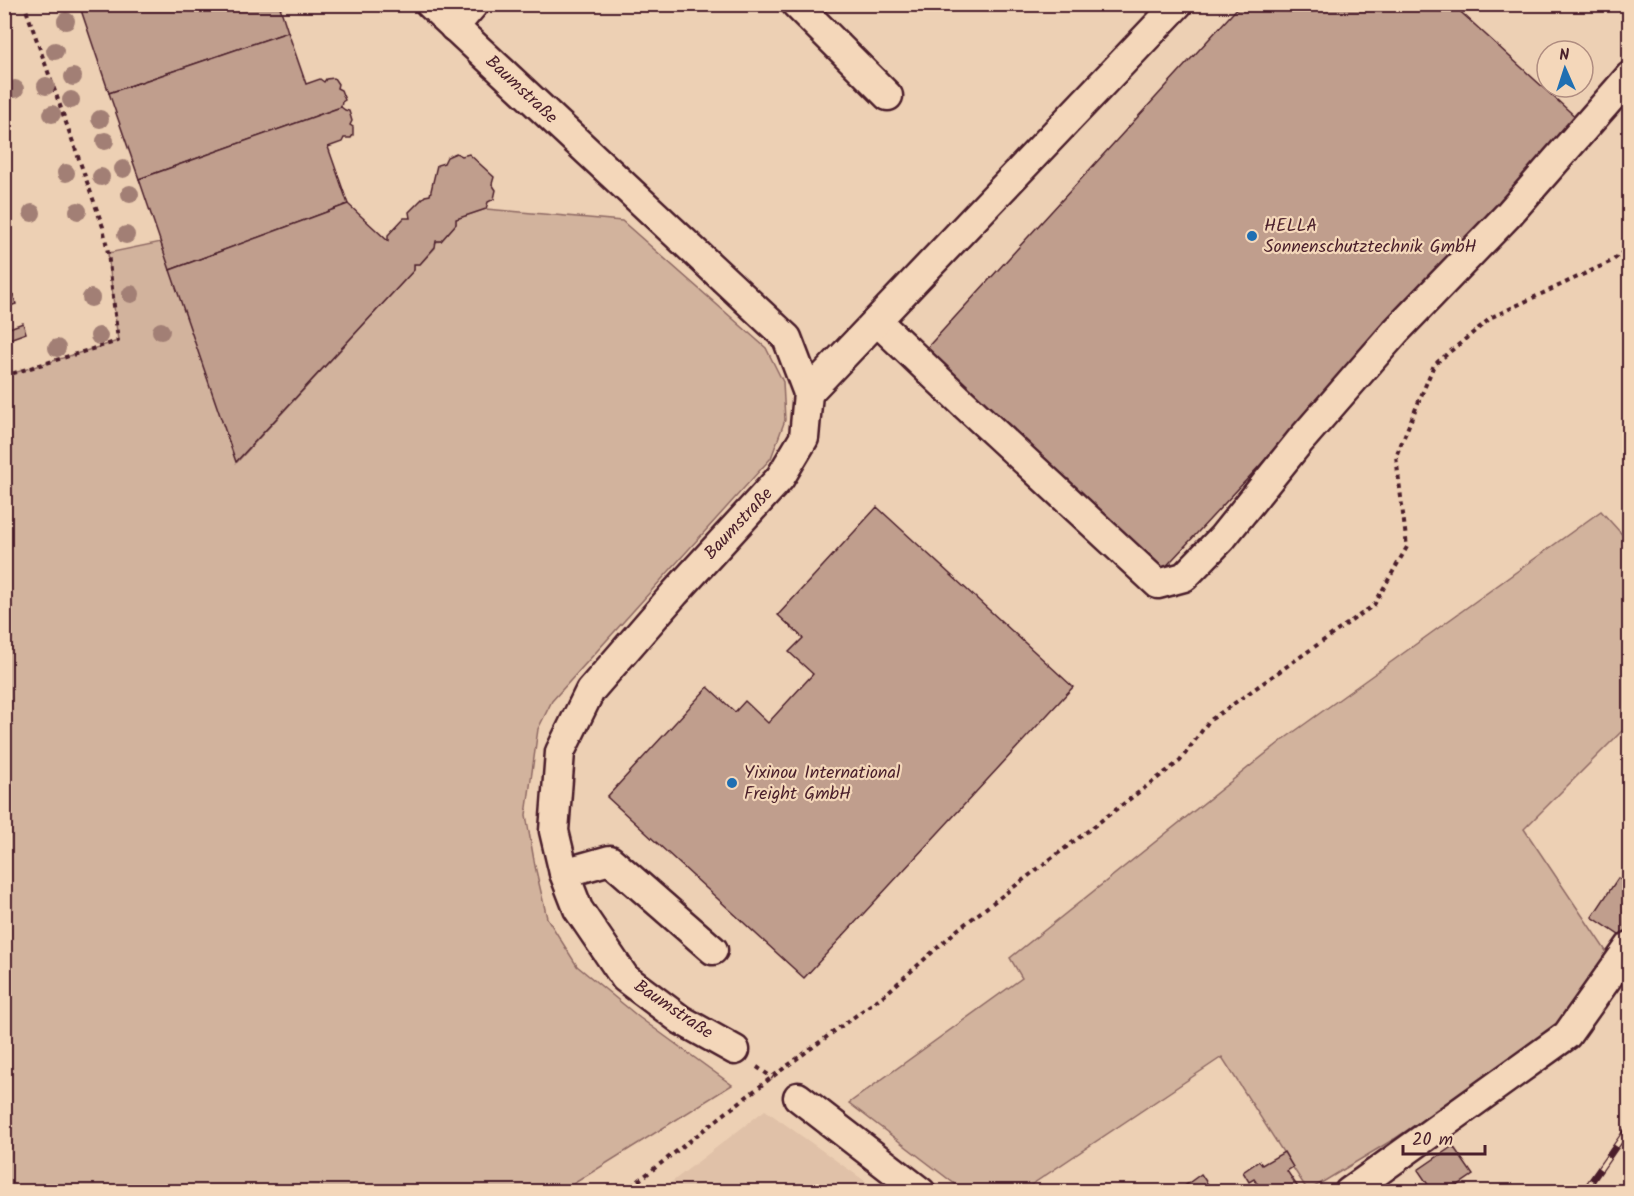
<svg xmlns="http://www.w3.org/2000/svg" width="1634" height="1196" viewBox="0 0 1634 1196" font-family="Kalam,sans-serif">
	<style>
		.built { fill: #e0c1a8 }
		.green { fill: #d2b39d; stroke: #8e6964; stroke-width: 1.5 }
		.building { fill: #c09e8d; stroke: #4a1f2b; stroke-width: 1.5 }
		.lines { fill: none; stroke-linecap: round; stroke-linejoin: round }
		.minor-casing { stroke: #4a1f2b; stroke-width: 33 }
		.path { stroke: #4a1f2b; stroke-width: 4; stroke-dasharray: 4.5 4.5; stroke-linecap: butt }
		.minor { stroke: #f4d7ba; stroke-width: 28 }
		.rail-casing { stroke: #4a1f2b; stroke-width: 7 }
		.rail { stroke: #f4d7ba; stroke-width: 4.5; stroke-dasharray: 14; stroke-linecap: butt }
		.tree { fill: #a27f75 }
		.poi-dot { fill: #1f6fb2; stroke: #f4d7ba; stroke-width: 2 }
		.labels { text-anchor: middle; dominant-baseline: central; stroke-width: 4.5; stroke-linejoin: round; paint-order: stroke }
		.street-label { font-size: 18px; fill: #4a1f2b; stroke: #f4d7ba }
		.poi-label { font-size: 18px; fill: #4a1f2b; stroke: #f4d7ba; text-anchor: start }
	</style>
	<rect width="100%" height="100%" fill="#edd0b4"/>
	<filter id="ink" filterUnits="userSpaceOnUse"><feTurbulence type="fractalNoise" baseFrequency=".0167" numOctaves="2"/><feDisplacementMap in="SourceGraphic" scale="12" xChannelSelector="R" yChannelSelector="G"/><feConvolveMatrix kernelMatrix="1 2 1 2 8 2 1 2 1" color-interpolation-filters="sRGB"/></filter>
	<g filter="url(#ink)">
		<path class="built" d="M765,1110L879,1191H660Z"/>
		<g class="green">
			<path d="M486,209L622,221L766,348L783,382L785,420L771,458L552,701L538,729L526,815L535,866L547,918L577,966L640,1018L732,1085L562,1191H5L4,376L118,341L108,253L161,242L237,462L414,270V264H420L435,248V242L441,241L456,224V219Z"/>
			<path d="M1601,511L1629,542V724L1524,829L1608,954L1558,1029L1394,1139L1308,1191L1222,1057L1022,1191H964L849,1103L1022,978L1010,958L1284,739Z"/>
		</g>
		<g class="building">
			<path d="M79,4H279L288,32L109,93Z"/>
			<path d="M1241,4H1452L1580,121L1159,574L924,351Z"/>
			<path d="M288,32L306,84L320,79L324,82L326,79L334,78L338,84L337,88L341,90L345,100L342,102L341,107L139,179L109,93Z"/>
			<path d="M341,107L345,110L349,111L352,121L350,125L353,127V135L351,138H344L342,142L328,147L348,204L170,270L139,179Z"/>
			<path d="M456,153L462,156L469,154L494,177L492,184L496,190L494,199L488,202L486,209L456,219V224L441,241H436L435,247L420,264H414V270L236,462L170,270L348,204L388,241V235L404,218H410L409,212L425,196L430,195L437,165L444,163L447,157Z"/>
			<path d="M13,294L16,304L4,308V297Z"/>
			<path d="M23,323L26,333L4,341V330Z"/>
			<path d="M877,507L1073,687L804,978L607,797L708,687L735,712L745,701L768,723L813,674L789,652L803,638L778,615Z"/>
			<path d="M1618,878L1630,885V926L1622,937L1592,917Z"/>
			<path d="M1453,1146L1473,1175L1454,1188L1457,1192H1433L1418,1170Z"/>
			<path d="M1284,1152L1293,1167L1287,1171L1301,1192H1263L1254,1179L1249,1182L1243,1172L1259,1161L1262,1165Z"/>
			<path d="M1201,1174L1213,1192H1185L1182,1188Z"/>
		</g>
		<g class="lines">
			<g class="minor-casing">
				<g id="minor">
					<path d="M430,4L787,338L808,393L804,438L780,478L675,593L590,691L560,752L554,831L564,873L578,909L625,978L681,1020L735,1050"/>
					<path d="M796,4L888,96"/>
					<path d="M454,27L474,4"/>
					<path d="M877,321L963,403L1158,584L1184,577L1222,538L1300,441L1396,331L1508,215L1630,76"/>
					<path d="M808,393L1178,4"/>
					<path d="M564,873L610,860L713,950"/>
					<path d="M798,1097L921,1192"/>
					<path d="M1349,1192L1567,1035L1630,946"/>
				</g>
			</g>
			<g class="path">
				<path d="M4,376L118,341L108,253L103,227L24,4"/>
				<path d="M757,1067L773,1078"/>
				<path d="M624,1192L772,1077L888,992L957,930L1180,761L1209,721L1374,605L1407,547L1396,456L1434,365L1492,317L1612,261L1630,246"/>
			</g>
			<use href="#minor" class="minor"/>
			<g class="rail-casing">
				<path id="rail" d="M1584,1192L1630,1126"/>
			</g>
			<use href="#rail" class="rail"/>
		</g>
		<g class="tree">
			<circle cx="66" cy="21" r="9"/>
			<circle cx="55" cy="51" r="9"/>
			<circle cx="73" cy="77" r="9"/>
			<circle cx="46" cy="86" r="9"/>
			<circle cx="15" cy="89" r="9"/>
			<circle cx="71" cy="100" r="9"/>
			<circle cx="52" cy="114" r="9"/>
			<circle cx="100" cy="119" r="9"/>
			<circle cx="105" cy="141" r="9"/>
			<circle cx="123" cy="169" r="9"/>
			<circle cx="66" cy="173" r="9"/>
			<circle cx="101" cy="177" r="9"/>
			<circle cx="130" cy="194" r="9"/>
			<circle cx="78" cy="211" r="9"/>
			<circle cx="32" cy="213" r="9"/>
			<circle cx="126" cy="235" r="9"/>
			<circle cx="131" cy="294" r="9"/>
			<circle cx="91" cy="298" r="9"/>
			<circle cx="161" cy="331" r="9"/>
			<circle cx="99" cy="336" r="9"/>
			<circle cx="57" cy="348" r="9"/>
		</g>
	</g>
	<g class="poi-dot">
		<circle cx="1252" cy="236" r="6"/>
		<circle cx="732" cy="783" r="6"/>
	</g>
	<g class="labels">
		<g class="street-label">
			<text transform="translate(521 90) rotate(43)">Baumstraße</text>
			<text transform="translate(739 524) rotate(-47)">Baumstraße</text>
			<text transform="translate(673 1010) rotate(34)">Baumstraße</text>
		</g>
		<g class="poi-label">
			<text x="1264" y="226">HELLA<tspan x="1264" dy="21">Sonnenschutztechnik GmbH</tspan></text>
			<text x="744" y="773">Yixinou International<tspan x="744" dy="21">Freight GmbH</tspan></text>
		</g>
	</g>
	<rect width="1634" height="1196" fill="none" stroke="#f4d7ba" stroke-width="24"/>
	<rect x="12" y="12" width="1610" height="1172" fill="none" stroke="#4a1f2b" stroke-width="2" filter="url(#ink)"/>
	<g transform="translate(1565 69) rotate(357)"><circle r="28" fill="#f4d7ba" stroke="#b08d81" stroke-width="1.5"/>
	<path d="M0-4.5L10 22L0 15L-10 22Z" fill="#1f6fb2"/>
	<text y="-9" font-size="16" font-weight="bold" text-anchor="middle" fill="#4a1f2b">N</text>
	</g>
	<path d="M1403 1145v9h82v-9" fill="none" stroke="#4a1f2b" stroke-width="3"/>
	<text x="1412" y="1145" font-size="18" fill="#4a1f2b" stroke="#f4d7ba" stroke-width="4.5" paint-order="stroke">20 m</text>
</svg>
